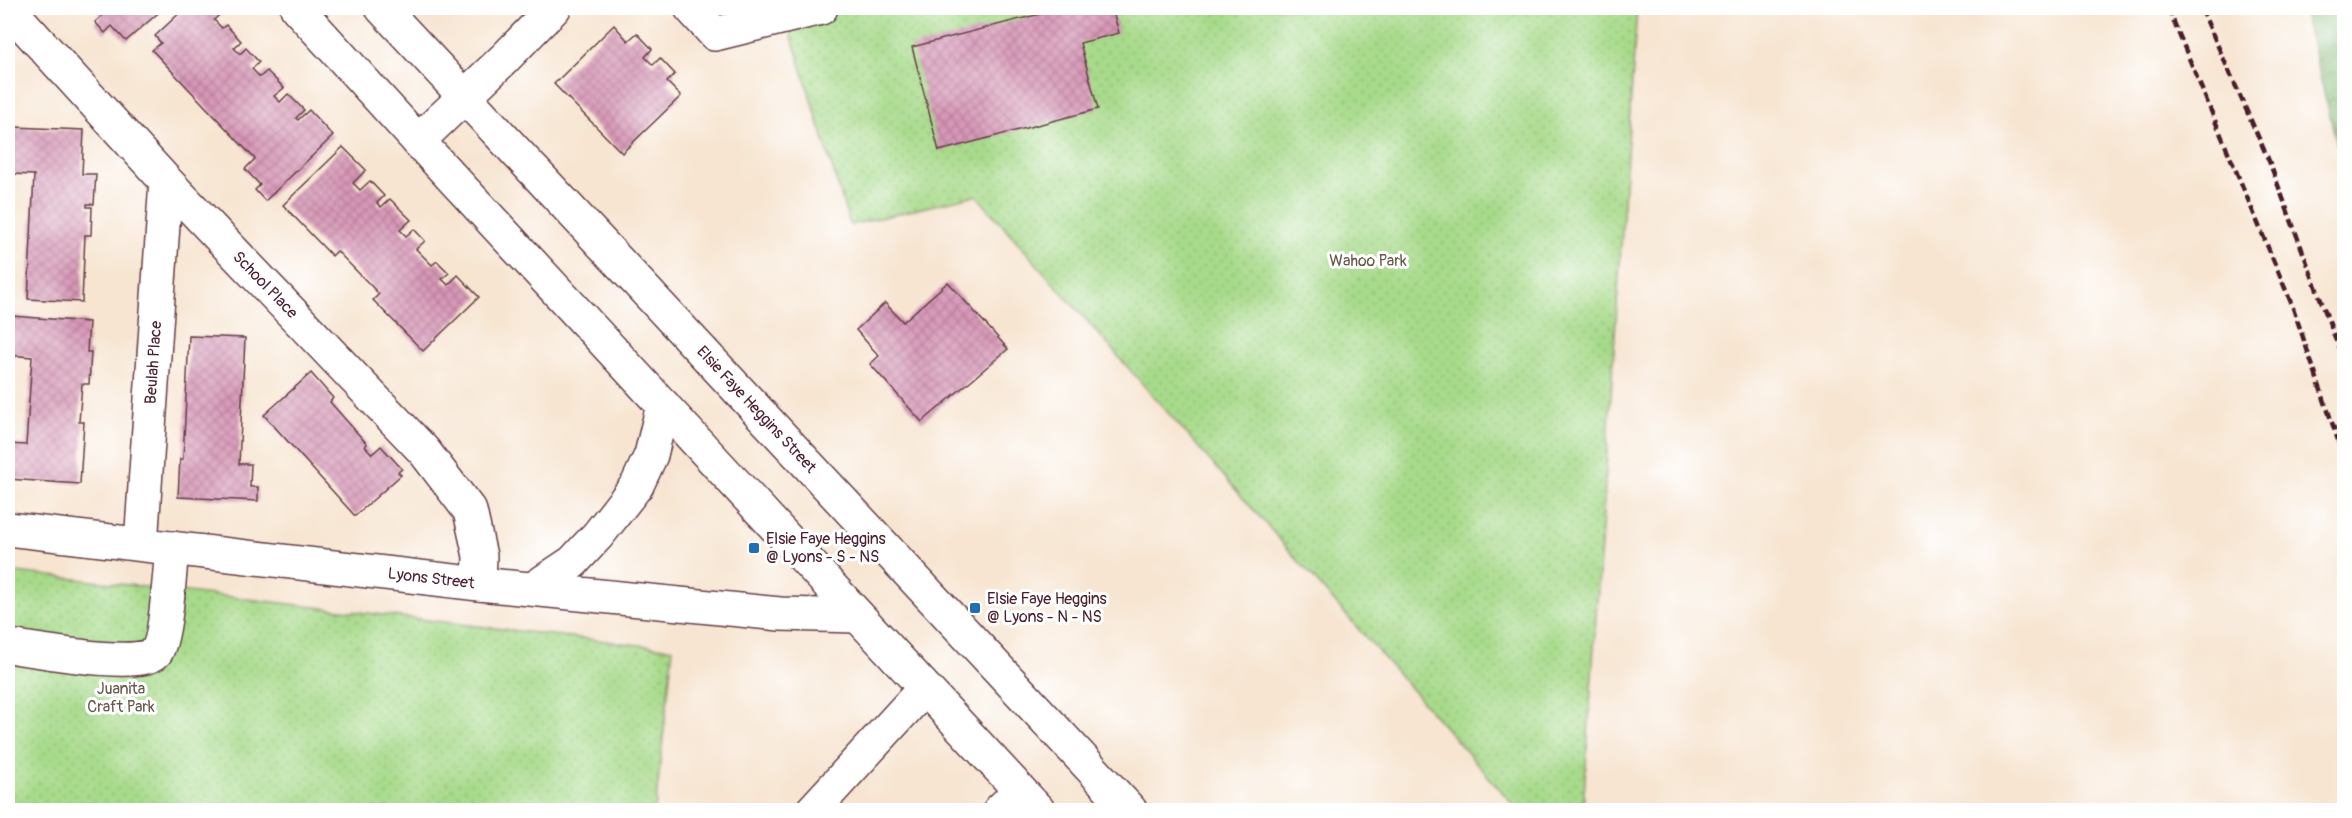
<svg xmlns="http://www.w3.org/2000/svg" width="2352" height="818" viewBox="0 0 2352 818" font-family="Pangolin,sans-serif">
	<style>
		.forest { fill: url(#forest-crowns); stroke: #686c50; stroke-width: 1.5 }
		.park { fill: url(#park-dots); stroke: #787c5a; stroke-width: 1.5 }
		.building { fill: url(#building-cross-hatch) }
		.lines { fill: none; stroke-linecap: round; stroke-linejoin: round }
		.minor-casing { stroke: #643d44; stroke-width: 36 }
		.major-casing { stroke: #643d44; stroke-width: 36 }
		.minor { stroke: #fff; stroke-width: 33 }
		.major { stroke: #fff; stroke-width: 33 }
		.rail { stroke: #4a1f2b; stroke-width: 4.5; stroke-dasharray: 9 4.5; stroke-linecap: butt }
		.poi-dot { fill: #1f6fb2; stroke: #fff; stroke-width: 2 }
		.labels { text-anchor: middle; dominant-baseline: central; stroke-width: 6; stroke-linejoin: round; paint-order: stroke }
		.park-label { font-size: 16px; fill: #665748; stroke: #fff }
		.street-label { font-size: 16px; fill: #4a1f2b; stroke: #fff }
		.poi-label { font-size: 16px; fill: #4a1f2b; stroke: #fff; text-anchor: start }
	</style>
	<defs>
		<pattern id="forest-crowns" width="20" height="18" patternUnits="userSpaceOnUse" patternTransform="scale(1.5)"><rect width="20" height="18" fill="#85ba76"/><path d="M2 6a3 3 0 1 1 6 0M12 15a3 3 0 1 1 6 0" fill="none" stroke="#6f9761"/></pattern>
		<pattern id="park-dots" width="8" height="8" patternUnits="userSpaceOnUse" patternTransform="scale(1.5)"><rect width="8" height="8" fill="#a7da8a"/><path d="M2 2h.1M6 6h.1" fill="none" stroke="#91bb77" stroke-width="1.8" stroke-linecap="round"/></pattern>
		<pattern id="building-cross-hatch" width="8" height="8" patternUnits="userSpaceOnUse" patternTransform="scale(1.5)"><rect width="8" height="8" fill="#d898b8"/><path d="M0 0l8 8M0 8l8-8" fill="none" stroke="#b17b96"/></pattern>
	</defs>
	<rect width="100%" height="100%" fill="#fff"/>
	<filter id="ink" filterUnits="userSpaceOnUse"><feTurbulence type="fractalNoise" baseFrequency=".0167" numOctaves="2"/><feDisplacementMap in="SourceGraphic" scale="12" xChannelSelector="R" yChannelSelector="G"/><feConvolveMatrix kernelMatrix="1 2 1 2 8 2 1 2 1" color-interpolation-filters="sRGB"/></filter>
	<filter id="wash" filterUnits="userSpaceOnUse"><feTurbulence type="fractalNoise" baseFrequency=".008" numOctaves="4" result="noise"/><feDisplacementMap in="SourceGraphic" scale="24" xChannelSelector="R" yChannelSelector="G"/><feGaussianBlur stdDeviation="1.35" result="paint"/><feColorMatrix in="noise" values="0 0 0 0 0 0 0 0 0 0 0 0 0 0 0 0 0 1.4 0 .05"/><feComposite in="paint" operator="in"/></filter>
	<g filter="url(#wash)">
		<rect width="100%" height="100%" fill="#f7e5d1"/>
		<path class="forest" d="M2303,8H2344V172Z"/>
		<g class="park">
			<path d="M783,8H1637L1583,810H1518L976,195L850,225Z"/>
			<path d="M8,571L673,649L655,810H8Z"/>
		</g>
		<g id="blocks">
			<g class="building">
				<path d="M94,8H164L126,41L112,26L105,33L95,22L102,16Z"/>
				<path d="M185,8H214L220,14L214,20L222,28L226,25L241,41L234,48L240,54L246,48L259,62L252,69L260,77L267,71L284,88L274,96L280,102L288,94L304,110L296,118L298,120L309,110L333,136L265,201L255,190L260,185L245,169L255,159L152,50L161,43L155,36Z"/>
				<path d="M1063,8H1112L1119,33L1080,43L1098,109L939,151L912,47Z"/>
				<path d="M614,25L628,41L637,33L652,49L645,57L653,65L660,58L675,74L667,82L681,96L622,153L554,84Z"/>
				<path d="M14,127L84,130L82,174H96L94,204H87V207H92L91,235H85L82,302L28,299L34,175L12,174L13,163H8V152H13Z"/>
				<path d="M343,147L366,170L353,183L360,190L370,181L384,196L377,203L381,207L390,199L411,220L400,230L406,236L414,229L425,241L416,249L432,265L437,261L449,273L442,279L448,285L458,275L479,297L423,351L373,300L379,294L337,251L332,256L283,205Z"/>
				<path d="M948,282L1008,349L922,422L870,364L879,356L856,330L885,303L903,322Z"/>
				<path d="M12,316L89,322L87,352H91L89,384H82L79,422H84L80,484L8,479V444L26,445L32,357L8,355V322L12,323Z"/>
				<path d="M189,336L245,338L239,464H251L250,487H258V501L178,497L180,459H183Z"/>
				<path d="M311,373L333,398L330,402L367,444L365,446L372,454L381,446L402,469L398,472L401,475L355,516L264,415Z"/>
			</g>
		</g>
	</g>
	<g filter="url(#ink)">
		<use href="#blocks" fill-opacity="0" stroke="#643d44" stroke-width="1.5"/>
		<g class="lines">
			<g class="minor-casing">
				<g id="minor">
					<path id="s1" d="M8,8L166,181L424,451L470,511L480,556L479,584"/>
					<path d="M691,8L715,34L821,8"/>
					<path d="M418,141L504,59L554,8"/>
					<path id="s2" d="M8,529L479,584L780,614L857,616"/>
					<path id="s3" d="M141,544L166,181"/>
					<path d="M8,646C34,649 140,670 156,652C166,640 170,567 172,548"/>
					<path d="M813,810L924,689"/>
					<path d="M1000,810L1020,791"/>
				</g>
			</g>
			<g class="major-casing">
				<g id="major">
					<path d="M297,8L418,141L1038,810"/>
					<path id="s4" d="M382,8L1130,810"/>
					<path d="M534,588L573,562L598,535L637,485L651,455L663,405"/>
				</g>
			</g>
			<use href="#minor" class="minor"/>
			<use href="#major" class="major"/>
			<g class="rail">
				<path d="M2168,8L2292,305L2344,458"/>
				<path d="M2201,8L2269,161L2344,362"/>
			</g>
		</g>
	</g>
	<g class="poi-dot">
		<rect x="748" y="542" width="12" height="12" rx="3"/>
		<rect x="969" y="602" width="12" height="12" rx="3"/>
	</g>
	<g class="labels">
		<g class="park-label">
			<text x="1368" y="261">Wahoo Park</text>
			<text x="121" y="689">Juanita<tspan x="121" dy="18">Craft Park</tspan></text>
		</g>
		<g class="street-label">
			<text stroke="none"><textPath href="#s1" startOffset="378">School Place</textPath></text>
			<text stroke="none"><textPath href="#s3" startOffset="182">Beulah Place</textPath></text>
			<text stroke="none"><textPath href="#s4" startOffset="549">Elsie Faye Heggins Street</textPath></text>
			<text stroke="none"><textPath href="#s2" startOffset="426">Lyons Street</textPath></text>
		</g>
		<g class="poi-label">
			<text x="766" y="539">Elsie Faye Heggins<tspan x="766" dy="18">@ Lyons - S - NS</tspan></text>
			<text x="987" y="599">Elsie Faye Heggins<tspan x="987" dy="18">@ Lyons - N - NS</tspan></text>
		</g>
	</g>
	<rect width="2352" height="818" fill="none" stroke="#fff" stroke-width="30"/>
</svg>
